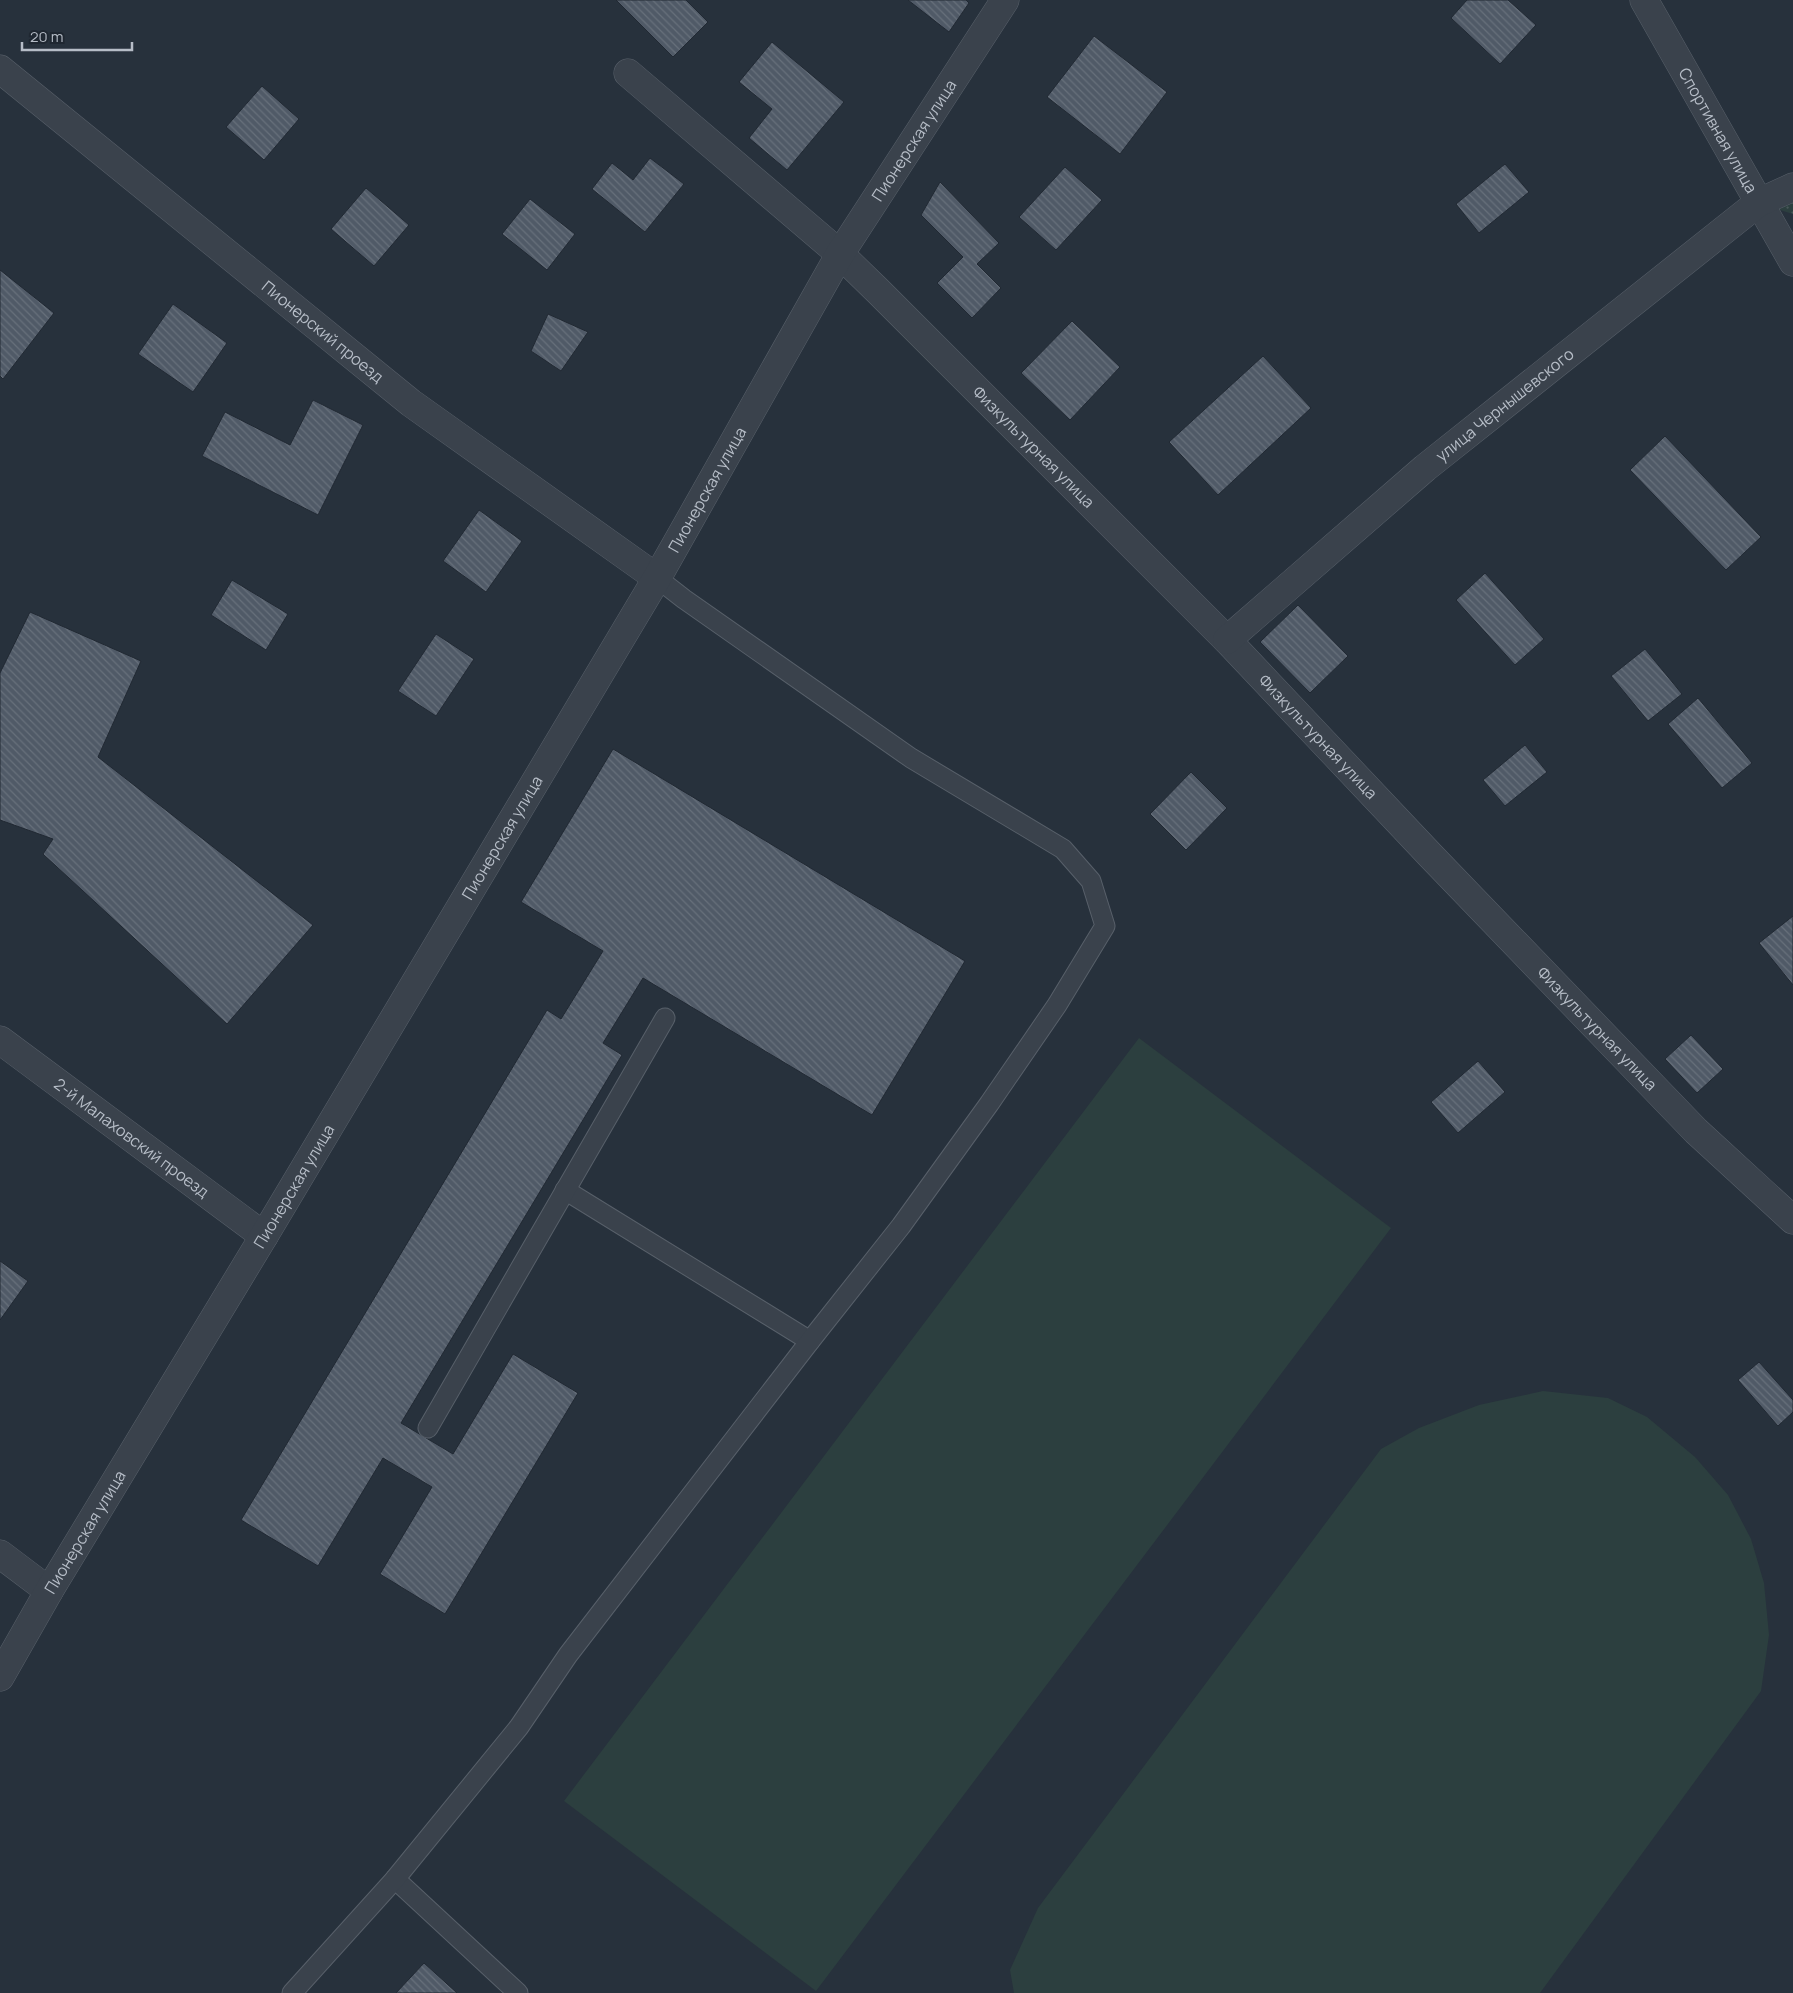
<svg xmlns="http://www.w3.org/2000/svg" width="1793" height="1993" viewBox="0 0 1793 1993" font-family="Manrope,sans-serif">
	<style>
		.grass { fill: #2c3f3f }
		.park { fill: url(#park-dots) }
		.building { fill: url(#building-back-hatch); stroke: #212933 }
		.lines { fill: none; stroke-linecap: round; stroke-linejoin: round }
		.lane-casing { stroke: #58606a; stroke-width: 21 }
		.street-casing { stroke: #58606a; stroke-width: 29 }
		.lane { stroke: #3a424c; stroke-width: 19 }
		.street { stroke: #3a424c; stroke-width: 28 }
		.labels { text-anchor: middle; dominant-baseline: central; stroke-width: 4; stroke-linejoin: round; paint-order: stroke }
		.street-label { font-size: 16px; fill: #b6bdc7; stroke: #1f2731 }
	</style>
	<defs>
		<pattern id="park-dots" width="8" height="8" patternUnits="userSpaceOnUse" patternTransform="scale(1.25)"><rect width="8" height="8" fill="#2c3f3f"/><path d="M2 2h.1M6 6h.1" fill="none" stroke="#485959" stroke-width="1.8" stroke-linecap="round"/></pattern>
		<pattern id="building-back-hatch" width="6" height="6" patternUnits="userSpaceOnUse" patternTransform="scale(1.25)"><rect width="6" height="6" fill="#505a67"/><path d="M-1 5l2 2M0 0l6 6M5-1l2 2" fill="none" stroke="#67707b"/></pattern>
	</defs>
	<rect width="100%" height="100%" fill="#27313c"/>
	<g class="grass">
		<path d="M1139,1038L1391,1228L816,1991L564,1801Z"/>
		<path d="M1543,1391L1608,1398L1647,1417L1695,1457L1728,1495L1751,1539L1764,1583L1769,1635L1761,1691L1540,1993H1014L1010,1970L1038,1908L1381,1449L1419,1428L1479,1405Z"/>
	</g>
	<path class="park" d="M1793,187V214L1758,203Z"/>
	<g class="building">
		<path d="M616,0H686L708,22L673,57Z"/>
		<path d="M908,0H966L969,3L949,32Z"/>
		<path d="M1467,0H1508L1536,25L1500,64L1451,18Z"/>
		<path d="M1094,36L1167,92L1120,154L1047,97Z"/>
		<path d="M772,42L844,102L787,170L749,138L772,109L739,82Z"/>
		<path d="M262,86L299,119L264,160L226,127Z"/>
		<path d="M650,158L684,184L645,232L592,189L612,163L633,180Z"/>
		<path d="M1505,164L1529,192L1479,233L1456,204Z"/>
		<path d="M1065,167L1102,200L1056,250L1019,217Z"/>
		<path d="M940,182L999,243L977,264L1001,288L972,318L937,283L963,257L921,215Z"/>
		<path d="M366,188L409,225L374,266L331,229Z"/>
		<path d="M530,199L575,234L547,270L502,234Z"/>
		<path d="M0,270L54,313L3,379L0,376Z"/>
		<path d="M173,304L227,343L193,392L138,354Z"/>
		<path d="M548,314L588,332L561,371L531,351Z"/>
		<path d="M1072,321L1120,367L1070,420L1021,373Z"/>
		<path d="M1263,356L1311,408L1218,495L1169,442Z"/>
		<path d="M313,400L363,425L318,515L202,456L225,412L290,445Z"/>
		<path d="M1665,436L1761,537L1726,570L1630,470Z"/>
		<path d="M479,510L522,541L486,592L443,561Z"/>
		<path d="M1485,573L1544,639L1515,665L1456,600Z"/>
		<path d="M232,580L288,614L266,650L211,615Z"/>
		<path d="M1298,605L1348,656L1310,693L1260,642Z"/>
		<path d="M30,612L141,661L98,757L313,925L227,1024L43,854L53,839L0,820V673Z"/>
		<path d="M436,634L474,659L436,716L398,691Z"/>
		<path d="M1645,649L1682,694L1648,721L1611,676Z"/>
		<path d="M1698,698L1752,763L1722,788L1668,724Z"/>
		<path d="M1525,745L1547,772L1505,806L1483,780Z"/>
		<path d="M613,749L965,961L872,1115L643,978L603,1043L622,1055L401,1423L453,1454L513,1354L578,1393L445,1614L380,1574L432,1487L383,1458L318,1566L241,1520L547,1010L561,1019L603,951L521,902Z"/>
		<path d="M1191,772L1227,808L1186,850L1150,814Z"/>
		<path d="M1793,916V985L1759,943Z"/>
		<path d="M1691,1035L1723,1069L1697,1093L1665,1059Z"/>
		<path d="M1478,1061L1505,1092L1458,1133L1431,1102Z"/>
		<path d="M0,1261L28,1281L0,1320Z"/>
		<path d="M1759,1362L1793,1400V1412L1778,1426L1738,1380Z"/>
		<path d="M424,1963L457,1993H396Z"/>
	</g>
	<g class="lines">
		<g class="lane-casing">
			<g id="lane">
				<path d="M565,1190L810,1341"/>
				<path d="M428,1428L665,1018"/>
				<path d="M395,1879L518,1993"/>
				<path d="M292,1993L395,1879L519,1727L568,1655L810,1341L901,1226L989,1104L1057,1005L1105,926L1091,881L1063,849L911,758L684,599L657,578"/>
			</g>
		</g>
		<g class="street-casing">
			<g id="street">
				<path id="s1" d="M1644,0L1793,262"/>
				<path id="s2" d="M0,69L411,403L657,578"/>
				<path id="s3" d="M628,73L840,254L878,291L1227,640L1431,856L1696,1131L1793,1220"/>
				<path id="s4" d="M1227,640L1425,468L1758,203L1793,187"/>
				<path id="s5" d="M0,1040L264,1236"/>
				<path d="M0,1554L49,1591"/>
				<path id="s6" d="M0,1677L49,1591L264,1236L657,578L840,254L1005,0"/>
			</g>
		</g>
		<use href="#lane" class="lane"/>
		<use href="#street" class="street"/>
	</g>
	<g class="labels">
		<g class="street-label">
			<text stroke="none"><textPath href="#s1" startOffset="150">Спортивная улица</textPath></text>
			<text stroke="none"><textPath href="#s6" startOffset="1788">Пионерская улица</textPath></text>
			<text stroke="none"><textPath href="#s2" startOffset="416">Пионерский проезд</textPath></text>
			<text stroke="none"><textPath href="#s4" startOffset="364">улица Чернышевского</textPath></text>
			<text stroke="none"><textPath href="#s3" startOffset="552">Физкультурная улица</textPath></text>
			<text stroke="none"><textPath href="#s6" startOffset="1382">Пионерская улица</textPath></text>
			<text stroke="none"><textPath href="#s3" startOffset="958">Физкультурная улица</textPath></text>
			<text stroke="none"><textPath href="#s6" startOffset="978">Пионерская улица</textPath></text>
			<text stroke="none"><textPath href="#s3" startOffset="1362">Физкультурная улица</textPath></text>
			<text stroke="none"><textPath href="#s5" startOffset="164">2-й Малаховский проезд</textPath></text>
			<text stroke="none"><textPath href="#s6" startOffset="572">Пионерская улица</textPath></text>
			<text stroke="none"><textPath href="#s6" startOffset="168">Пионерская улица</textPath></text>
		</g>
	</g>
	<path d="M22 42v8h110v-8" fill="none" stroke="#b6bdc7" stroke-width="2.5"/>
	<text x="30" y="42" font-size="15" fill="#b6bdc7" stroke="#1f2731" stroke-width="4" paint-order="stroke">20 m</text>
</svg>
